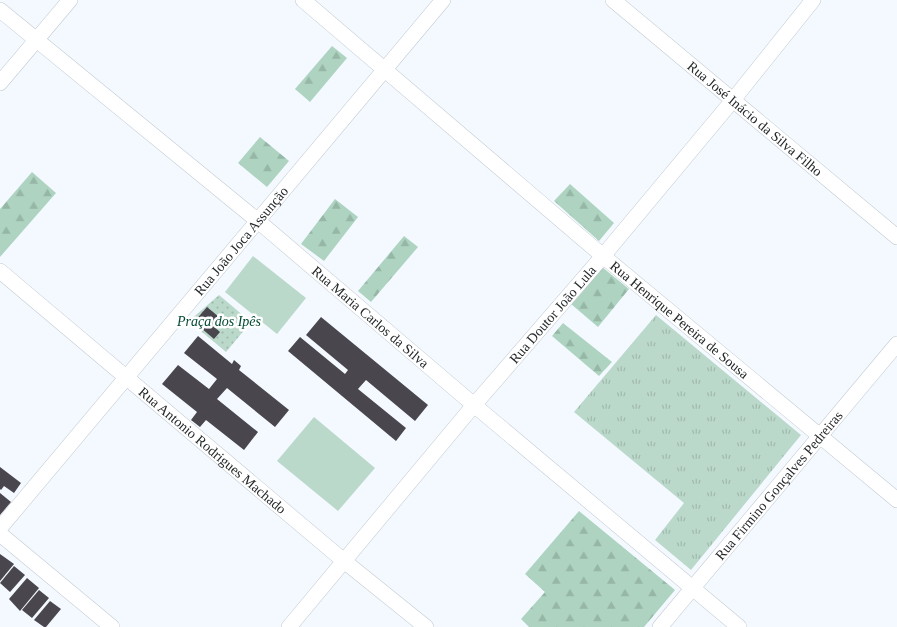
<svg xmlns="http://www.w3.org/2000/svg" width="897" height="627" viewBox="0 0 897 627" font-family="'Times New Roman',serif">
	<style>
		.grass { fill: url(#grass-tufts) }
		.forest { fill: url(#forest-firs) }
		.park { fill: url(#park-dots) }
		.pitch { fill: #bbd9ca }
		.building { fill: #49464e }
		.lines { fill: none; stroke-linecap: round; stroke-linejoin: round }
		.street-casing { stroke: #c3cad1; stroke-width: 16 }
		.street { stroke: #fff; stroke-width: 15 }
		.labels { text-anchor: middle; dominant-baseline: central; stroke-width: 5; stroke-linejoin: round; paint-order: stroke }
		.street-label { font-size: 14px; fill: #25282a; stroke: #fff }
		.park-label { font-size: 14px; font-style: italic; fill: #004a32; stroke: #fff }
	</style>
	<defs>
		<pattern id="grass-tufts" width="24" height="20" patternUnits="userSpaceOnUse" patternTransform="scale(1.25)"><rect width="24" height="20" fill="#bbd9ca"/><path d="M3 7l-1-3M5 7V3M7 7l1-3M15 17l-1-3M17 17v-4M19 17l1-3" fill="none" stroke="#a1baae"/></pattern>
		<pattern id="forest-firs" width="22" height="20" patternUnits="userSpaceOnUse" patternTransform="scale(1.25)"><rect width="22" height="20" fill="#aed4c1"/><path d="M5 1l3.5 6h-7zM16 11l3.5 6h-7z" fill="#96b6a6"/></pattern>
		<pattern id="park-dots" width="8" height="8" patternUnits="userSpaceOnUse" patternTransform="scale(1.25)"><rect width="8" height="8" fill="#bbd9ca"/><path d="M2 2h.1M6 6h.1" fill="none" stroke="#a1baae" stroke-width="1.8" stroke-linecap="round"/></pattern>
	</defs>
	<rect width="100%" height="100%" fill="#f3f9ff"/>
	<path class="grass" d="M656,315L801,435L691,570L655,540L684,503L574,412Z"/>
	<g class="forest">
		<path d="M332,46L347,58L310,102L295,89Z"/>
		<path d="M260,137L289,161L267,187L238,163Z"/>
		<path d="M32,172L56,193L0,257V209Z"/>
		<path d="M570,184L614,223L599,241L554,201Z"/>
		<path d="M335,199L358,217L324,261L301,244Z"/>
		<path d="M404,236L418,247L371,302L358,291Z"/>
		<path d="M602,267L629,289L598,327L571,304Z"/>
		<path d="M563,323L612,362L599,376L552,336Z"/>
		<path d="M579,511L675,590L644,627H529L521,619L545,592L525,574Z"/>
	</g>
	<path class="park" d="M219,295L251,322L226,352L189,321Z"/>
	<g class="pitch">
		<path d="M253,256L306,298L277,334L225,292Z"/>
		<path d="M314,417L375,468L338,511L277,461Z"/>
	</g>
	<g class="building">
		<path d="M207,307L219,317L212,325L220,332L214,339L194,322Z"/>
		<path d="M321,317L428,405L415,421L366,380L358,389L406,428L396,441L288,351L300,337L345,374L348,370L306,335Z"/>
		<path d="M198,336L232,364L234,360L241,366L239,370L289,410L275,427L227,388L217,399L258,432L244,450L206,420L200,427L191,420L197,412L162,384L178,365L209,389L217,379L184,353Z"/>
		<path d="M0,467L21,483L14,493L4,486L1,490L0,489Z"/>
		<path d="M0,493L11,502L0,515Z"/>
		<path d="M0,554L14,564L0,581Z"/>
		<path d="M14,566L25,575L10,592L0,583Z"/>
		<path d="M27,578L39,588L20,611L9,599Z"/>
		<path d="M39,590L49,598L32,618L22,610Z"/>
		<path d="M50,601L61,609L46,627H44L34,620Z"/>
	</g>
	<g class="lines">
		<g class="street-casing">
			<g id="street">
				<path id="s1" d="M303,0L603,256L897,500"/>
				<path id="s2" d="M613,0L897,237"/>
				<path id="s3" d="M0,10L258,221L474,405L739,627"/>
				<path d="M0,83L70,0"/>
				<path id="s4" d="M0,271L344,561L426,627"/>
				<path id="s5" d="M0,528L443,0"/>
				<path d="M0,534L112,627"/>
				<path id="s6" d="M289,627L474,405L603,256L733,100L813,0"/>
				<path id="s7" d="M660,627L897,344"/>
			</g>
		</g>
		<use href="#street" class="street"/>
	</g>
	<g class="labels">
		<g class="street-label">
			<text stroke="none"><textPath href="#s2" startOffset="185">Rua José Inácio da Silva Filho</textPath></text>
			<text stroke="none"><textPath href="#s5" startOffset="375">Rua João Joca Assunção</textPath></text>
			<text stroke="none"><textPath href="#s6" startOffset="409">Rua Doutor João Lula</textPath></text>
			<text stroke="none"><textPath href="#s3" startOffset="481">Rua Maria Carlos da Silva</textPath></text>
			<text stroke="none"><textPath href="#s1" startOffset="494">Rua Henrique Pereira de Sousa</textPath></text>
			<text stroke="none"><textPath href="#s4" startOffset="278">Rua Antonio Rodrigues Machado</textPath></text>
			<text stroke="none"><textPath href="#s7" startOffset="185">Rua Firmino Gonçalves Pedreiras</textPath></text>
		</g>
		<g class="park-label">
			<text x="219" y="321">Praça dos Ipês</text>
		</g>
	</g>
</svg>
